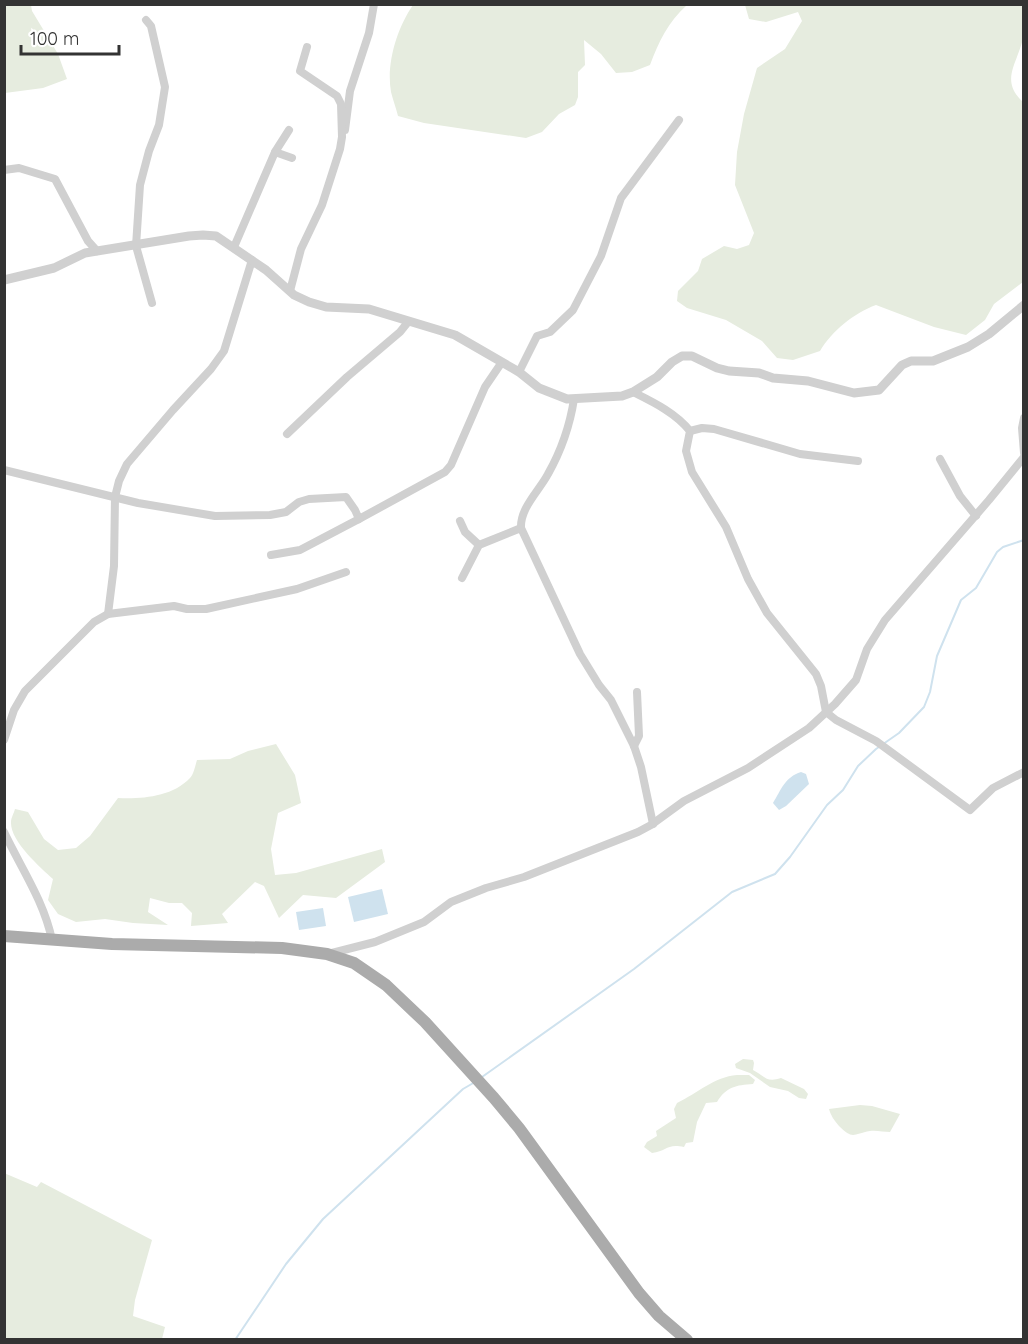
<svg xmlns="http://www.w3.org/2000/svg" width="1028" height="1344" viewBox="0 0 1028 1344" font-family="Quicksand,sans-serif">
	<style>
		.green { fill: #e6ecdf }
		.water { fill: #cfe2ee }
		.lines { fill: none; stroke-linecap: round; stroke-linejoin: round }
		.stream { stroke: #cfe2ee; stroke-width: 2 }
		.minor { stroke: #d0d0d0; stroke-width: 8 }
		.tertiary { stroke: #d0d0d0; stroke-width: 9 }
		.primary { stroke: #ababab; stroke-width: 12 }
	</style>
	<rect width="100%" height="100%" fill="#fff"/>
	<g class="green">
		<path d="M5,4L31,5L32,11L58,54L67,79L43,88L5,93Z"/>
		<path d="M413,5V4L687,5C668,22 659,41 650,65L632,72L616,73L601,54L584,40L585,65L578,72V97L575,105L559,114L542,132L526,138L424,123L398,116C396,108 393,100 391,92C386,64 397,28 413,5Z"/>
		<path d="M745,5H1023C1024,15 1025,27 1023,38C1018,63 999,80 1023,102V282L994,304L985,320L966,335L934,327L876,305C854,313 832,331 820,351L793,360L777,358L762,341L726,320L687,308L677,301L678,291L698,271L702,259L724,246L737,249L749,245L754,233L735,185L737,152L744,114L757,68L785,49L802,21L798,12L766,22L749,19Z"/>
		<path d="M276,744L295,775L301,803L278,813L271,849L275,875L296,873L382,849L385,862L336,898L303,895L279,918L264,886L255,882L222,914L228,923L191,926L192,913L182,903H169L150,898L148,912L168,925L133,923L105,919L76,922L58,914L48,900L53,879C40,867 10,841 11,822C11,818 14,813 15,809L28,812L44,839L58,850L76,848L90,836L118,798C142,799 172,797 190,778C194,774 195,766 197,760L230,759L248,751Z"/>
		<path d="M743,1059L753,1060L754,1063L753,1070C765,1076 766,1083 781,1078L804,1089L808,1094L806,1099L799,1098L788,1091L770,1087L750,1073L736,1068L735,1064Z"/>
		<path d="M737,1075H749L755,1080L753,1084C736,1085 726,1087 717,1102L706,1103L697,1122L693,1142L686,1143L684,1147C667,1143 667,1151 652,1153L644,1147L647,1142L657,1136L656,1131L676,1118L674,1109L677,1103C698,1093 714,1077 737,1075Z"/>
		<path d="M860,1105L872,1106L900,1114L890,1132C884,1132 876,1130 870,1131C853,1134 853,1140 839,1126C834,1120 831,1116 829,1109Z"/>
		<path d="M4,1173L37,1187L41,1182L152,1240L135,1300L133,1316L165,1327L162,1339H5Z"/>
	</g>
	<g class="water">
		<path d="M801,772L806,774L809,784L786,806L779,810L773,803C781,790 785,777 801,772Z"/>
		<path d="M382,889L388,914L354,922L348,897Z"/>
		<path d="M323,908L326,926L299,930L296,912Z"/>
	</g>
	<g class="lines">
		<g class="stream">
			<path d="M482,1077L634,969L732,892L775,874L790,857L827,805L843,790L858,766L876,749L899,733L924,707L930,692L937,656L961,600L976,588L997,552L1003,547L1024,540"/>
			<path d="M235,1340L286,1264L323,1219L463,1089L475,1082"/>
		</g>
		<g class="minor">
			<path d="M146,20L151,26L165,87L159,125L149,151L140,185L136,246L152,303"/>
			<path d="M345,130L350,91L369,33L374,4"/>
			<path d="M275,152L292,158"/>
			<path d="M4,170L19,168L55,179L88,241L97,251"/>
			<path d="M234,247L275,152L289,130"/>
			<path d="M290,291L301,249L322,205L340,149L342,137L341,104L337,96L300,71L307,47"/>
			<path d="M519,372L537,336L550,332L573,310L601,256L621,198L679,120"/>
			<path d="M633,392C653,402 676,413 690,431L686,451L692,472L726,527L748,579L767,613L816,674L821,686L826,712L836,720L876,741L970,810L993,788L1024,772"/>
			<path d="M574,399C570,425 561,451 548,474C539,491 520,508 521,528L580,654L599,685L611,700L634,746L641,767L653,824"/>
			<path d="M1024,418L1022,428L1024,453"/>
			<path d="M690,431L702,428L714,429L800,454L858,461"/>
			<path d="M287,434L347,377L400,332L408,322"/>
			<path d="M940,459L960,496L976,516"/>
			<path d="M4,470L138,503L215,516L270,515L286,512L299,502L309,499L346,497L355,510L359,519L445,472L451,465L485,387L502,362"/>
			<path d="M460,521L465,532L479,545"/>
			<path d="M271,555L300,550L359,519"/>
			<path d="M462,578L479,545L521,528"/>
			<path d="M108,614L174,606L187,609H206L297,589L346,572"/>
			<path d="M4,740L14,710L25,691L94,622L108,614L114,566L115,497L119,481L127,464L173,410L211,369L224,351L252,260"/>
			<path d="M634,746L639,736L637,692"/>
			<path d="M4,832C21,868 44,901 52,940"/>
			<path d="M328,954L375,942L424,922L451,902L486,888L524,877L638,832L651,825L684,801L748,768L809,728L835,704L856,680L867,649L885,620L989,500L1024,457"/>
		</g>
		<path class="tertiary" d="M4,280L54,268L85,253L189,236L203,235L216,236L266,270L294,295L309,302L326,307L369,309L455,335L519,372L539,388L567,399L622,396L633,392L657,377L672,362L682,356H692L717,368L729,371L759,373L773,378L808,381L854,393L879,390L902,365L911,361H933L968,347L989,334L1024,305"/>
		<path class="primary" d="M4,936L112,944L282,948L327,954L354,963L386,985L425,1022L494,1098L519,1128L639,1293L659,1316L687,1340"/>
	</g>
	<rect width="1028" height="1344" fill="none" stroke="#333333" stroke-width="12"/>
	<path d="M21 45v9h98v-9" fill="none" stroke="#333333" stroke-width="3"/>
	<text x="30" y="45" font-size="18" fill="#333333" stroke="#ffffff" stroke-width="4.5" paint-order="stroke">100 m</text>
</svg>
